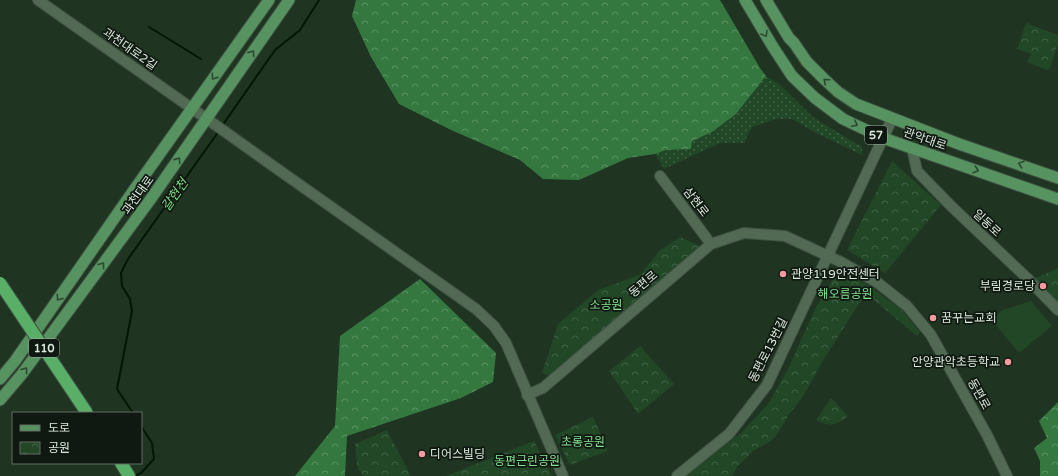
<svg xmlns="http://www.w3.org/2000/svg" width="1058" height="476" viewBox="0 0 1058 476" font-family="'Varela Round','Noto Sans KR',sans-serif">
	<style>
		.grass { fill: url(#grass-dots) }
		.forest { fill: url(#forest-crowns) }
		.park { fill: url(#park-crowns) }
		.pitch { fill: #214727 }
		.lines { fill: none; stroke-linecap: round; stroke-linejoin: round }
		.stream { stroke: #031706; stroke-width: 2 }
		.secondary-casing { stroke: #3e5141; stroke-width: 12 }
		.primary-casing { stroke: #3e5141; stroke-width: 13 }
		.highway-casing { stroke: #3e5141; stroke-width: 14 }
		.secondary { stroke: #526a54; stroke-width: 10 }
		.primary { stroke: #579360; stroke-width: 11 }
		.highway { stroke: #5aaf68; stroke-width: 12 }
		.secondary-bridge-casing { stroke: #3e5141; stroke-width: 12; stroke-linecap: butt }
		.highway-bridge-casing { stroke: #3e5141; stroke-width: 14; stroke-linecap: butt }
		.secondary-bridge { stroke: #526a54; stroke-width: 10 }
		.highway-bridge { stroke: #5aaf68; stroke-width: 12 }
		.oneway { stroke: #2c4a31 }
		.poi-dot { fill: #f49aa1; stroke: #101911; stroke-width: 1.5 }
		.labels { text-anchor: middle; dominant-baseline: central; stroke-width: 3.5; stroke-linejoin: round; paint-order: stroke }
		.shield { fill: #101911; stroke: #9eab9f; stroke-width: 1 }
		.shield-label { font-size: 11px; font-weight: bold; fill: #dbe9dc }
		.street-label { font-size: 12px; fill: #dbe9dc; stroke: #101911 }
		.poi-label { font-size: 12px; fill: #dbe9dc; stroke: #101911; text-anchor: start }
		.park-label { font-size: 12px; fill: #84e091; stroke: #101911 }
		.water-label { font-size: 13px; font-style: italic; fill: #7dd98a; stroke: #101911 }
	</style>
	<defs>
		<pattern id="grass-dots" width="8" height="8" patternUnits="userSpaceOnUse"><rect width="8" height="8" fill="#214727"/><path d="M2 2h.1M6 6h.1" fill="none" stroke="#416246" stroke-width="1.8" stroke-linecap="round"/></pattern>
		<pattern id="forest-crowns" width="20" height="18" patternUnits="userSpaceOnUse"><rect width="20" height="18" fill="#347840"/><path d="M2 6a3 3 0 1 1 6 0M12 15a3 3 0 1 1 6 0" fill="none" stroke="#5a9264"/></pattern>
		<pattern id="park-crowns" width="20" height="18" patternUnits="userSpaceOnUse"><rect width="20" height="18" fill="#214727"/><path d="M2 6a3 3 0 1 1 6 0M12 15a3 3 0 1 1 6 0" fill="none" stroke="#416246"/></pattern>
	</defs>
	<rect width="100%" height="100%" fill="#1f3421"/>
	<path class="grass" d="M766,76L778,83L814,118L862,147V155L818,134L792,119H776L752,127L745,140V143H720L664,169L655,154L666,150L691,149L692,141L712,132L736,114Z"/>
	<g class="forest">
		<path d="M356,0H720L760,68L766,76L736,114L712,132L692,141L691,149L666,150L655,154L628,158L579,180L543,179L520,160L451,130L399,104L371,57L352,16Z"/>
		<path d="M420,279L496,353L493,382L461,398L347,436L345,476H295L335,426L340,336Z"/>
		<path d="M1058,402V476H1040V461L1034,448L1047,438L1039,421Z"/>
	</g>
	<g class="park">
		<path d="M1026,23L1058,35V44L1050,68L1047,70L1027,62L1031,54L1017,49Z"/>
		<path d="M892,161L941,205L885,273L847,250Z"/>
		<path d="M680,237L702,247L550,376L542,373L558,324L598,290L641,274L659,251Z"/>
		<path d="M1058,268V304L1032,280Z"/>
		<path d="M842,271L859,279L901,309L920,332L917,336L867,294L856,308L824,359L802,398L790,413L776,436L769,442L753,451L737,467L732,476H686L741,433L768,404L788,369L815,309L836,274Z"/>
		<path d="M640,346L674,384L638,414L609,371Z"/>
		<path d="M831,398L848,416C835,426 831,427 816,420Z"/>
		<path d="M593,417L608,451L570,465L555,435Z"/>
		<path d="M387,430L411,476H363L357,466L355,444Z"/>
		<path d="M534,441L552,476H446Z"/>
	</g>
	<path class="pitch" d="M1031,301L1052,326L1019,353L991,319L1003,310Z"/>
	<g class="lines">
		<g class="stream">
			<path d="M149,27L201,59"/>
			<path d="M222,126L275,50L300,30L319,0"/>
			<path d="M133,413L117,389L132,311L130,299L122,286L121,273L128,259L219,131"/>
			<path d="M135,476L141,473L154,459L152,443L141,426"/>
		</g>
		<g class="secondary-casing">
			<g id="secondary">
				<path d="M38,0L224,131"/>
				<path d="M912,148L917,171L951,206L1027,278L1058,310"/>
				<path d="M266,161L476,309L494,326L506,343L563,476"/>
				<path d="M660,176L711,244"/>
				<path d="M527,395L543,388L711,244L744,233L785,236L841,262L878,283L907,306L931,335L987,435L1007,476"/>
				<path d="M677,476L729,434L767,385L892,119"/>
			</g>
		</g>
		<g class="primary-casing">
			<g id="primary">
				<path d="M745,0L773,47L792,76L815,98L843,119L883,138L1058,199"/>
				<path d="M766,0L789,38L794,43L807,62L824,79L838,92L856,104L959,144L1058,178"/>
				<path d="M0,379L15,361L134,190L269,0"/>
				<path d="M0,400L22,374L150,200L289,0"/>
			</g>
		</g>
		<g class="highway-casing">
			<path id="highway" d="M121,463L129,476"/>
		</g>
		<use href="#secondary" class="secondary"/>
		<use href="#primary" class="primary"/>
		<use href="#highway" class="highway"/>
		<g class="secondary-bridge-casing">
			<path id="secondary-bridge" d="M224,131L266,161"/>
		</g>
		<g class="highway-bridge-casing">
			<path id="highway-bridge" d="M0,283L87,413"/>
		</g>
		<use href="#secondary-bridge" class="secondary-bridge"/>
		<use href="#highway-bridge" class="highway-bridge"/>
	</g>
	<defs><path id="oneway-chevron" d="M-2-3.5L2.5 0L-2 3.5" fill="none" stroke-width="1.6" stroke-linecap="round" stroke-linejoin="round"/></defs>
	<g class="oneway">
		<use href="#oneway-chevron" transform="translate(765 34) rotate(59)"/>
		<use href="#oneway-chevron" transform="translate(252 53) rotate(-55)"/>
		<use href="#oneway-chevron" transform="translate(214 77) rotate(125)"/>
		<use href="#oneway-chevron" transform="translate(826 81) rotate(-138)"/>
		<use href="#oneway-chevron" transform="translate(855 124) rotate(27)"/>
		<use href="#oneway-chevron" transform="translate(178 160) rotate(-55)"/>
		<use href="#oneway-chevron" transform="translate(1021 164) rotate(-161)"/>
		<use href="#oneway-chevron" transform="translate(976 170) rotate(19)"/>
		<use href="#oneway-chevron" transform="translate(102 265) rotate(-53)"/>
		<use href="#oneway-chevron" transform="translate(59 298) rotate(125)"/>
		<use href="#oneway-chevron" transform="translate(25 370) rotate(-53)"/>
	</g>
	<g class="poi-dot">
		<circle cx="783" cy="274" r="4"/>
		<circle cx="1043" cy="286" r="4"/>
		<circle cx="933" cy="318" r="4"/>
		<circle cx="1008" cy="362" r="4"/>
		<circle cx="422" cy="454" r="4"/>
	</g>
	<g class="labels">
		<g class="shield">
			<rect x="865" y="126" width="22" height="18" rx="3"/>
			<rect x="29" y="339" width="30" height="18" rx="3"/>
		</g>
		<g class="shield-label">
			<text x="876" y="135">57</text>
			<text x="44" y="348">110</text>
		</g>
		<g class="street-label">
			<text transform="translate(130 49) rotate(35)">과천대로2길</text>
			<text transform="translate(925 139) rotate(19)">관악대로</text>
			<text transform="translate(138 195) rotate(-54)">과천대로</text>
			<text transform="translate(696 202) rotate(53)">삼현로</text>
			<text transform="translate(987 223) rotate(43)">일동로</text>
			<text transform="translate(643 284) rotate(-40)">동편로</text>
			<text transform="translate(768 350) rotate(-63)">동편로13번길</text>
			<text transform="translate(979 394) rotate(61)">동편로</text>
		</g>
		<g class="poi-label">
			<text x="791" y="274">관양119안전센터</text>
			<text x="1035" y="286" text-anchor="end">부림경로당</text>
			<text x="941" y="318">꿈꾸는교회</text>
			<text x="1000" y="362" text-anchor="end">안양관악초등학교</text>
			<text x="430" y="454">디어스빌딩</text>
		</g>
		<g class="park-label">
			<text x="845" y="294">해오름공원</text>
			<text x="606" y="305">소공원</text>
			<text x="583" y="442">초롱공원</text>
			<text x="527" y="461">동편근린공원</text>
		</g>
		<g class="water-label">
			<text transform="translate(175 195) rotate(-55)">갈현천</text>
		</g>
	</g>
	<rect x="12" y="412" width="130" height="52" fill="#101911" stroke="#616c62"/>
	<rect x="20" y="425" width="20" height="6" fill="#579360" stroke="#616c62"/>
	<text x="48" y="432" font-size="12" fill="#dbe9dc">도로</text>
	<rect x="20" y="442" width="20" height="12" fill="url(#park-crowns)" stroke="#616c62"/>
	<text x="48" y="452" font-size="12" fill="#dbe9dc">공원</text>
</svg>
